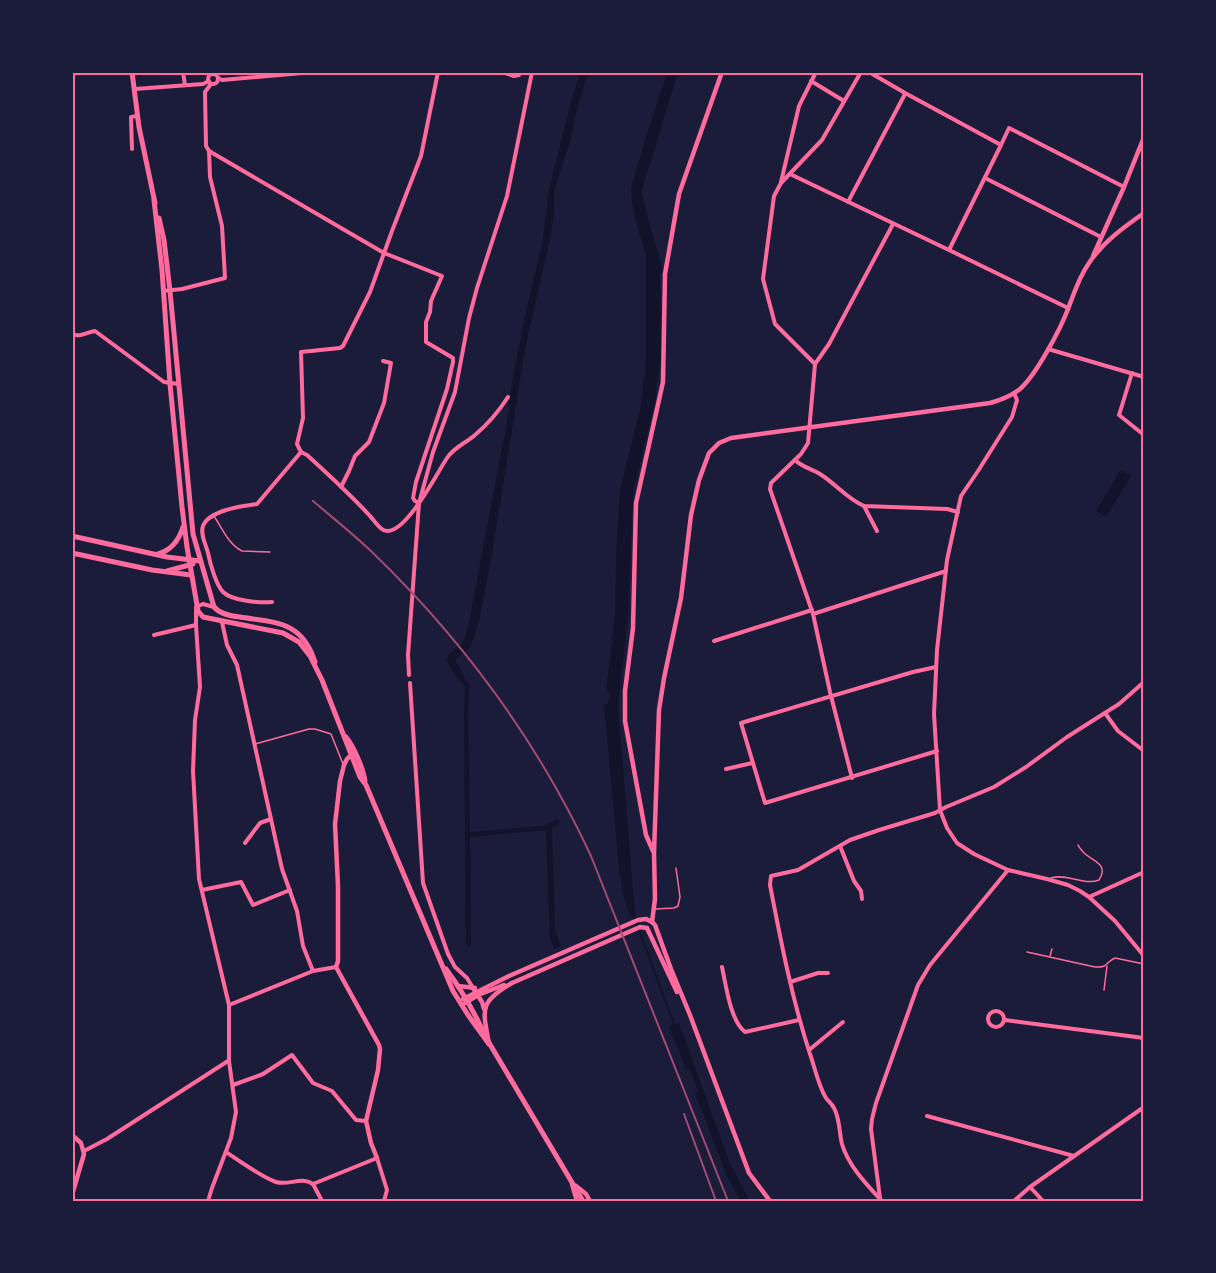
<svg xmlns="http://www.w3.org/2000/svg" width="1216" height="1273" viewBox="0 0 1216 1273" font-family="'Public Sans',sans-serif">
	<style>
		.water { fill: #12122b }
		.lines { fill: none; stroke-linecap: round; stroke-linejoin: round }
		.stream { stroke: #12122b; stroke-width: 2 }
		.service { stroke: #ff6b9d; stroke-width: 1.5 }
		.minor { stroke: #ff6b9d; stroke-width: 4 }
		.tertiary { stroke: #ff6b9d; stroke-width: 4.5 }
		.secondary { stroke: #ff6b9d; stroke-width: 5 }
		.rail { stroke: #a44b75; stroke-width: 2 }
		.neatline { fill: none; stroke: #ff6b9d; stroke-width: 2 }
	</style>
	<rect width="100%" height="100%" fill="#1b1b3a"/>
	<g class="water">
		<path d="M580,72H589L578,105L570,141L554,191V214L551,234L525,349L491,559L479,621L474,637L470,647L455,660L469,685L468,708L470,832L543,826L558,819L560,824L552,828L555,932L561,946L555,949L550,939L546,830L470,837L471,946L468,947L466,940L464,723L465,686L456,677L446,660L449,654L462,644L467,633L510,406L508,404L524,320L542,244L549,190L568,113Z"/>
		<path d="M667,72H678L642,190V196L659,256L661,266H662L660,277L661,360L657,381L655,401L633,492L628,618L618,705L635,915L630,916L623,895L619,868L604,704H608L610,692L606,691L615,616L616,560L619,503L621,486L641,405L646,360V256L637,225L632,203L631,188L646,137Z"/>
		<path d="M1121,470L1131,476L1106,517L1096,511Z"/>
		<path d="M679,1023L730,1164L750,1201H741L727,1176L695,1093L698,1091L690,1069L686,1070L670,1028V1026Z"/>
	</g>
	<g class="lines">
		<path class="stream" d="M633,914L675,1027"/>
		<g class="service">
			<path d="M214,516C222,528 229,545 242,551L270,552"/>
			<path d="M255,744L309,729H315L331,734L343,764"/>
			<path d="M1051,878C1067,873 1084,886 1099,880C1109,864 1094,862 1084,853C1083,852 1078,846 1078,845"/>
			<path d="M655,909L674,908L678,906L680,897L676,868"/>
			<path d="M1027,952L1095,967C1109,968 1105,962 1115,958L1144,964"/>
			<path d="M1050,956L1052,949"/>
			<path d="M1104,990L1107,966"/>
		</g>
		<g class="minor">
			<path d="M183,72L185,85"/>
			<path d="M502,72L514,76L519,75"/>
			<path d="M869,72L905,93L1001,145L1009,128L1124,187"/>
			<circle cx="213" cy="79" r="5"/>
			<path d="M218,78L222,80L314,72"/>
			<path d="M811,81L844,101"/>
			<path d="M135,89L203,84L209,81"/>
			<path d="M132,149L131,117L137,116"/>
			<path d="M209,151L384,253L442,276L431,301L430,312L426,322V342L453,358V362L447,389L416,482L413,498L415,501L419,503"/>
			<path d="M790,174L949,250L1068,308"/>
			<path d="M985,178L1101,237"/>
			<path d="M781,182L799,106L816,72"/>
			<path d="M848,202L905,94"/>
			<path d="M949,250L1001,145"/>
			<path d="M163,291L182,289L225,278L222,226L210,177L209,151L206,146L205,92L211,84"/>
			<path d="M72,334C80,338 87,332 95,331L164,382L178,384"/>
			<path d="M1048,349L1144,377"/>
			<path d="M815,364L775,324L763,279L774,196L781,183L822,140L861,72"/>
			<path d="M1132,373L1119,415L1144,435"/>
			<path d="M1014,393L1017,400L1012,417L978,471L961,496L947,560L937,650L934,714L940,810L947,828L957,843L974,854L1008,870L1047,879L1068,885L1080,891L1089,897L1115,921L1144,956"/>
			<path d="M301,452L307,455C329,475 351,495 370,516C375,521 380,531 387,531C407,532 437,473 447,458C454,447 466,443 475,435C488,424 499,411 508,397"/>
			<path d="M795,460C802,467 812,469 820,474C836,484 847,499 864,506L947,509L958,512"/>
			<path d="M341,487L349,471L355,456L369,442L384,403L391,363L383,361"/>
			<path d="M864,506L877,531"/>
			<path d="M272,602C260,603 232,601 223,592C216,585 210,563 208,553C206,545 200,534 203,526C209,510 243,506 257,504L301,452L297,444L303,418L301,352L340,348L343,346L370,292L392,231L421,156L438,72"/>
			<path d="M813,614L946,571"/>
			<path d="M222,622L227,645L237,665L282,869L297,911L303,946L313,971"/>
			<path d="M154,635L196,625"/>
			<path d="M714,641L812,610"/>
			<path d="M936,667L913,672L741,723L765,803L937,751"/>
			<path d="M409,675L408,655L419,503L433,452L455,392L469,318L477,288L507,196L532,72"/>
			<path d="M410,683L423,883L448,954L455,967L467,978L473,988"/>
			<path d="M1105,713L1118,731L1144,751"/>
			<path d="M726,769L752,763"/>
			<path d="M852,778L830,692L813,614L770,489L771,483L801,454L808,443L815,364L829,344L893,224"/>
			<path d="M245,843L260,823L271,819"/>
			<path d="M840,846L854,881L861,891L862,899"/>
			<path d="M202,890L241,882L253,905L290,890"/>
			<path d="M1089,897L1144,872"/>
			<path d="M722,967C726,985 730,1020 745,1032L799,1020"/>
			<path d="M790,982L818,973H828"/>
			<path d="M229,1005L313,971L336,967"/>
			<circle cx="996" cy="1019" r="8"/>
			<path d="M1005,1020L1144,1038"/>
			<path d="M809,1050L843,1022"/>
			<path d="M233,1085L263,1074L292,1055L313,1083L332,1091L356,1120L366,1121"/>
			<path d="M927,1116L1074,1156"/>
			<path d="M84,1151L107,1139L228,1061"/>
			<path d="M226,1152C239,1161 262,1177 276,1182C289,1186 301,1176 313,1184L377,1158L387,1190L384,1201"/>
			<path d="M313,1184L322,1201"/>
			<path d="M1030,1187L1043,1201"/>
			<path d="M880,1198L871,1129L872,1119L876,1103L918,985L930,965L1008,870"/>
			<path d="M881,1200C866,1184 848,1165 842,1144C839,1132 840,1119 834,1108C832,1104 828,1101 826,1098C818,1085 815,1068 810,1054C792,999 781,942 770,885L771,876L798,870L850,840L879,830L935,813L946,807L994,787L1026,767L1067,737L1119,704L1144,682"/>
			<path d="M208,1201L212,1188L231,1138L236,1112L229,1061V1005L199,879L193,771L195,720L200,687L196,625V607L203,604L214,607"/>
			<path d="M1014,1201L1030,1187L1144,1107"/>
		</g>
		<g class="tertiary">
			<path d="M1093,256L1124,187L1144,137"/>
			<path d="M352,754L347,759L344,765L340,781L335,824L338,886V961L336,967L379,1045L380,1049L378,1070L366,1121L371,1143L377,1158"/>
			<path d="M653,851L646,835L625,721V691L633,628L636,503L663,382L665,274L679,194L722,72"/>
			<path d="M652,922L655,899L654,853L659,710L664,678L681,598L691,515L699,480L709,453L719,443L731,438L990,403C1001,400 1011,396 1020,389C1036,375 1060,330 1068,309C1074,293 1079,277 1089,263C1103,242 1124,227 1144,213"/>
			<path d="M652,922L655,925L671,969L690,1015L749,1173L770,1201"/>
			<path d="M647,928L677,992"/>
			<path d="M458,986L475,988"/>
			<path d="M473,988L482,1002L484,1009"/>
			<path d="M463,999L509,976L638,920L646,919L652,922"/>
			<path d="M465,1003L478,995L504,985"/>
			<path d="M489,1044C483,1009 478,1003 512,983L640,927L647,928"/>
			<path d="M72,1135L81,1143L84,1154L72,1195"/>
			<path d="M572,1184L577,1201"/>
			<path d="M576,1186L586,1194L590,1201"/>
		</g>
		<g class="secondary">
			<path d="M132,72L139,127L155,203"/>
			<path d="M154,200L162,270L170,384L182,507L187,547L198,611L203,617L283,633L299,642L310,656L322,680L360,777L366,785L453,991L468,1015L489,1044"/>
			<path d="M159,218L164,240L170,291L193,534L214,607C220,614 230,616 240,617C277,623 302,621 315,662"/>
			<path d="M72,536L167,557L200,561"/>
			<path d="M72,553L152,570L191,575"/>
			<path d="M158,554C172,550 179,540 183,527"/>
			<path d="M167,571L193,564"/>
			<path d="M346,737C354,747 363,768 365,781"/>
			<path d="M446,969C461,989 473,1010 484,1033"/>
			<path d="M488,1041L583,1201"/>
		</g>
		<g class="rail">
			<path d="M313,501C333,518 353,534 372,552C464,641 537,740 591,856L728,1201"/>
			<path d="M684,1114L716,1201"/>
		</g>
	</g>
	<rect width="1216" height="1273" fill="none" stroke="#1b1b3a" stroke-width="147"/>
	<rect x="74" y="74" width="1068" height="1126" class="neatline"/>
</svg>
